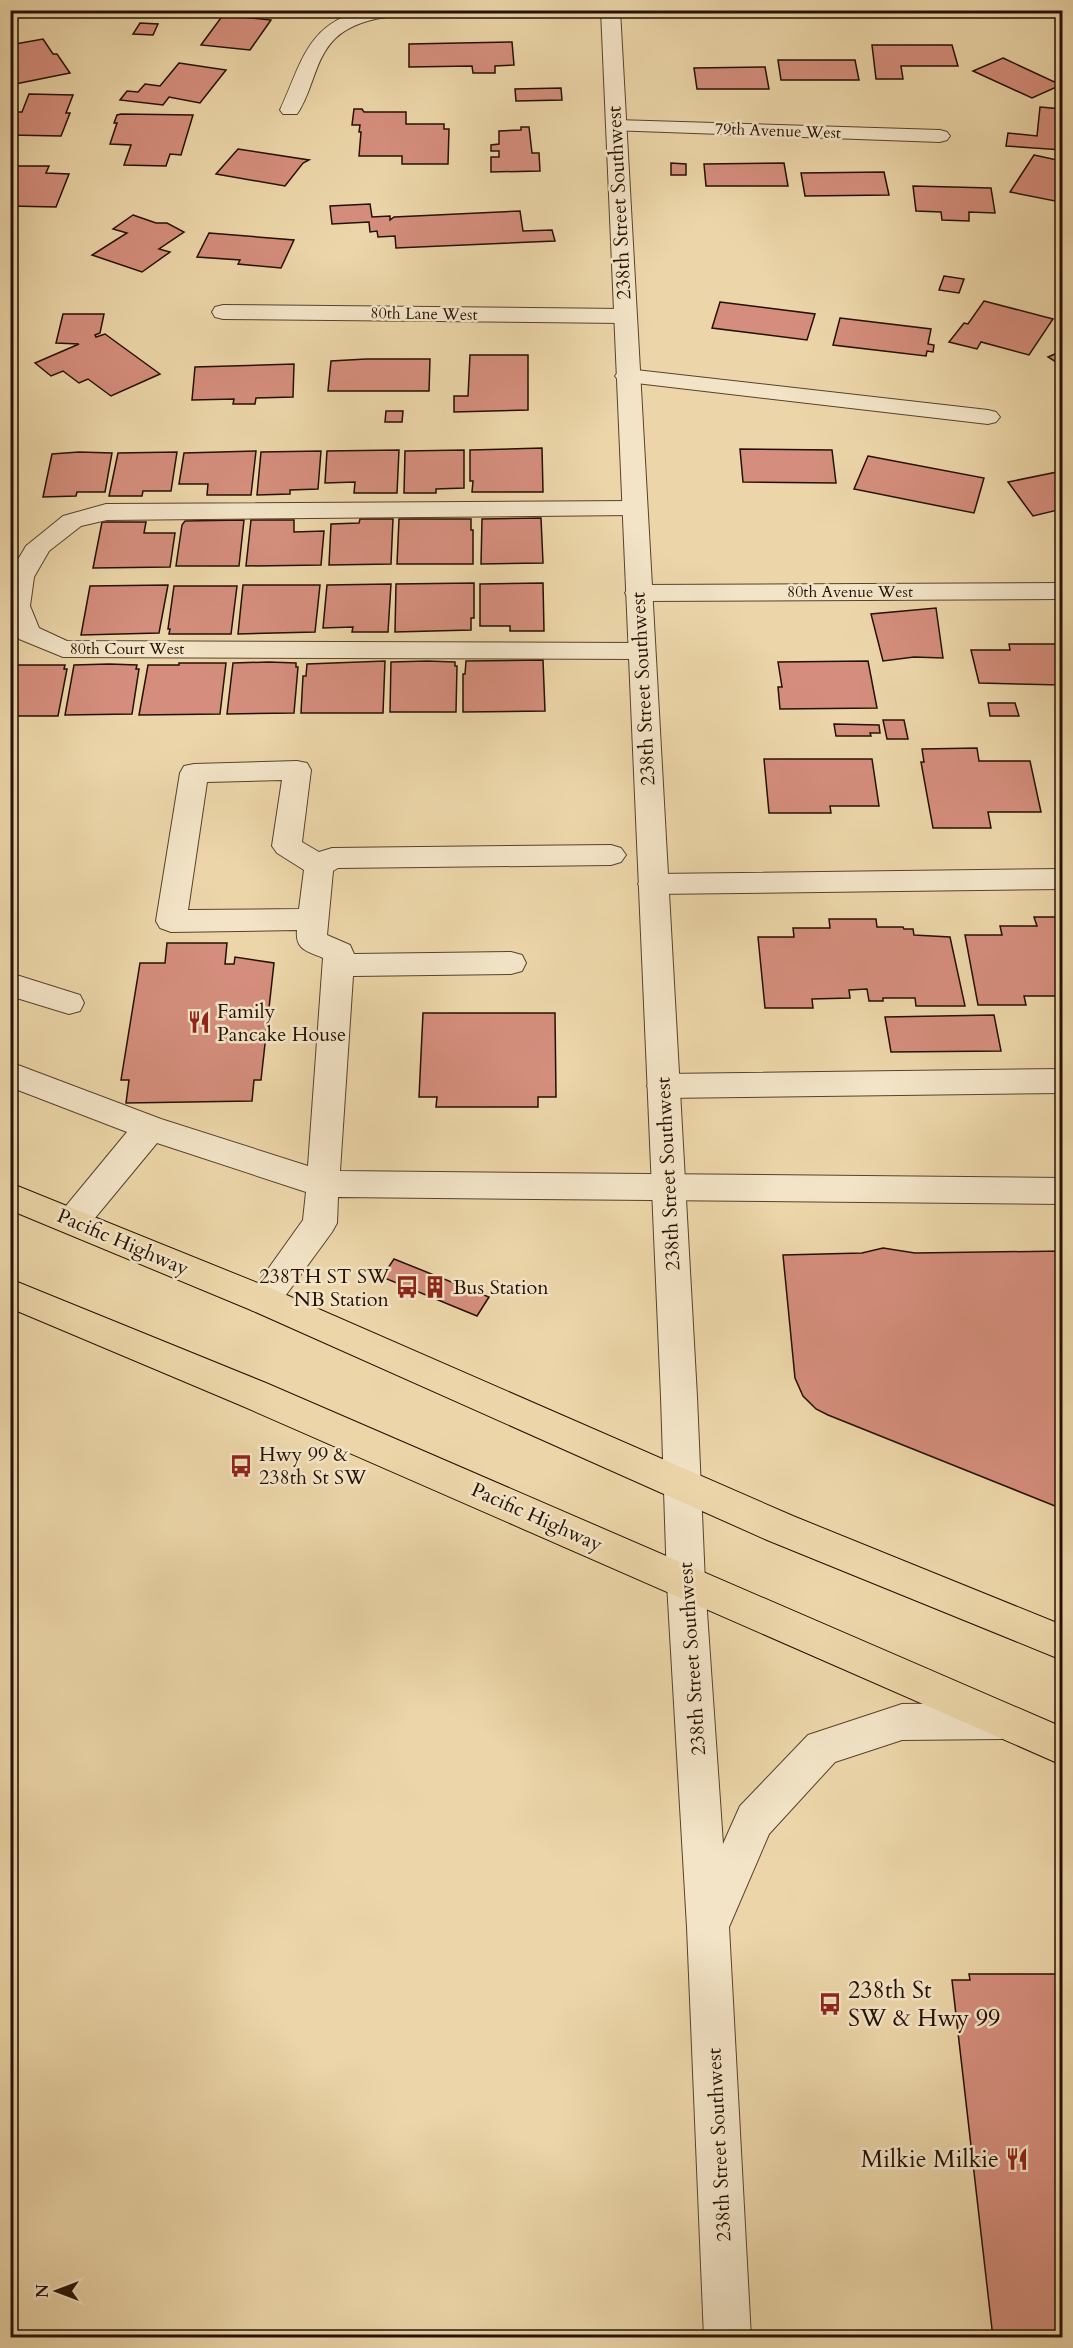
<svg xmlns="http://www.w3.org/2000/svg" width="1073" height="2348" viewBox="0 0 1073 2348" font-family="Cardo,serif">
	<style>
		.building { fill: #d58e7d; stroke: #251001; stroke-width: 1.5 }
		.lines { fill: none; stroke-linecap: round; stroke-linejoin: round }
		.service-casing { stroke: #57422b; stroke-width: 2 }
		.minor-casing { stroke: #57422b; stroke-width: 2 }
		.tertiary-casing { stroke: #57422b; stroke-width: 2 }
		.trunk-casing { stroke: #251001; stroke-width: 2 }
		.service { fill: #f3e4c7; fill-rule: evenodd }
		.minor { fill: #f3e4c7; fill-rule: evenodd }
		.tertiary { fill: #f3e4c7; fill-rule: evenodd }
		.trunk { fill: #ecd6a9; fill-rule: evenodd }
		.labels { text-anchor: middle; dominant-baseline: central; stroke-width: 5; stroke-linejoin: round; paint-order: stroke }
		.far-street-label { font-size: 16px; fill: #251001; stroke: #f3e4c7 }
		.street-label { font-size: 20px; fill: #251001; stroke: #f3e4c7 }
		.poi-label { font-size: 20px; fill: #251001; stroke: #f3e4c7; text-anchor: start }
		.near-poi-label { font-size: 24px; fill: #251001; stroke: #f3e4c7; text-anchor: start }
	</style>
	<rect width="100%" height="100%" fill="#ecd6a9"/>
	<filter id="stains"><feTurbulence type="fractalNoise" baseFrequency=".00333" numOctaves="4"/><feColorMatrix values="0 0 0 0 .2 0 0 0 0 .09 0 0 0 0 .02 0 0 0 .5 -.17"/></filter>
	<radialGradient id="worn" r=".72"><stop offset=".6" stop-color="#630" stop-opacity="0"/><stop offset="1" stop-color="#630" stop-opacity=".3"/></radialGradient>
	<g class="building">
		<path d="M223,15L271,20L250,50L201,45Z"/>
		<path d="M140,23L158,24L153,35L133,34Z"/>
		<path d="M43,39L53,54H57L70,73L10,85V45Z"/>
		<path d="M512,42L514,65L495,66V73H473L472,66L409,67V44Z"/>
		<path d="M872,45H952L958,66H901L903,79H876Z"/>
		<path d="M1003,58L1061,85L1032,98L973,71Z"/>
		<path d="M778,60H855L859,80H781Z"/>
		<path d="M179,63L226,70L200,103L169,97L163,105L120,100L127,91L138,92L145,84L160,86Z"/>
		<path d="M765,67L769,89H697L694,68Z"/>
		<path d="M561,88L562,100L516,101L515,89Z"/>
		<path d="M29,94L73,95L66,113H70L61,136L10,135V112H22Z"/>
		<path d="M1040,107L1062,109V150L1006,146L1008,133L1037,136Z"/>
		<path d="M354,109H362L364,112H406V124H444V129H449L448,164H402V156H359L361,132H359L360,125H352Z"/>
		<path d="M121,114L193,115L181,155L170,154L166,166L124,165L131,145L110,144L117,123H114L117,115Z"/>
		<path d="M521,127H529L532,153H539L540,171L491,172V157H499V151H491V145L499,144V131L521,130Z"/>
		<path d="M238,149L309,160L303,163L285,186L216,174Z"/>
		<path d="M1034,155L1062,161V189L1055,201L1010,192Z"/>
		<path d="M671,163L686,164V175H671Z"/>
		<path d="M784,163L788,186H706L704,164Z"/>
		<path d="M18,166H49L46,173L69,174L56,207L10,206V184Z"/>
		<path d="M884,172L889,195L805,196L801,173Z"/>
		<path d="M913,186L991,188L995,213L969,212V221L942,220L941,212L916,211Z"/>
		<path d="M370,204L372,217L390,216V220L394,217L520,211L523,231L552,230L555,241L396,248L395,236L378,237L377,231L370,232L369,222L332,224L330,206Z"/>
		<path d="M133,215L156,223H167L184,232L159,249L170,252L142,272L92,255L127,233L113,229Z"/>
		<path d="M209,233L294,240L281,268L238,264L240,260L197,257Z"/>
		<path d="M944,276L964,279L959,293L939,290Z"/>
		<path d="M984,301L1053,319L1029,355L981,342L977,349L949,342L964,323L968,324Z"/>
		<path d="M720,302L815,314L807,340L712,328Z"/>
		<path d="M63,314H104L100,333L95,335L96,337L105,334L160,374L111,396L88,379L79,383L63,371L51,376L35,363L79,344L56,343Z"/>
		<path d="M840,318L931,329L928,344L934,345L933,352L927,351L926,356L833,345Z"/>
		<path d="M1062,351V366L1048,357Z"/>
		<path d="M470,355H528V410L454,412V396H468Z"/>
		<path d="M366,359H430L429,391H328L331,361Z"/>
		<path d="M294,364L293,397L256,398L255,404H233L234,399L192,400L195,367Z"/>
		<path d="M386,411H403L402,422H385Z"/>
		<path d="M542,448L543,492H472L473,481H470V450Z"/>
		<path d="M740,449L832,450L836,483L743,482Z"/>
		<path d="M399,450L397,493H354L355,482L325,483L327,451Z"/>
		<path d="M464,450V488L436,489V493H404L405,451Z"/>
		<path d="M256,451L251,495H207L208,484H179L184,453Z"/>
		<path d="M321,451L318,489L290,490V494L257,495L261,452Z"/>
		<path d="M79,452L112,453L105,492H77L76,496L43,497L52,454Z"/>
		<path d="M177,452L171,491H143L142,496H109L118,453Z"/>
		<path d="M868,456L984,478L974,513L854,489Z"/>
		<path d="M1062,471V509L1033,516L1008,482Z"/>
		<path d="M541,518L543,563L481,564L482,519Z"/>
		<path d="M360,519H393L391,564L329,565L331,524L359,523Z"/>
		<path d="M399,519H471V530H473V564H397Z"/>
		<path d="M244,520L239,566H176L182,525L185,521Z"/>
		<path d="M251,520H294V532L324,531L321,565L246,566Z"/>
		<path d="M102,522H146L144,533H175L170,567L93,568Z"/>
		<path d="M474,583V618H471V630L395,632L396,584Z"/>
		<path d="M543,583L544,631H510V626H480V584Z"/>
		<path d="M391,584L388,632H352L353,627L323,628L327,585Z"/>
		<path d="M168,585L159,633L81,635L90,586Z"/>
		<path d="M243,585H320L315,632L238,634Z"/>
		<path d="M174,586H237L231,634H169L170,629H168Z"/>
		<path d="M936,608L943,658L914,657L883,661L871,614Z"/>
		<path d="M1009,644H1062V685L979,683L971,650H1010Z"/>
		<path d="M543,660L545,711L463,712V674H465L466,661Z"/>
		<path d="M385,661L383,713H301L303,676H306L307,664Z"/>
		<path d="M427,661L455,662V666H457L456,712H390L391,662Z"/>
		<path d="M868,661L877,708L780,709L778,687H782L778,662Z"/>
		<path d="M269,662L296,663V667H298L294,713L227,714L233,663Z"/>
		<path d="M179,663H226L220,714L139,715L148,665H179Z"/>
		<path d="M109,664L137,665L136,669H139L132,714L65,715L74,665Z"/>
		<path d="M10,665H65L64,669H67L58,716H10Z"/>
		<path d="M988,703H1015L1019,716H990Z"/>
		<path d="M883,720H904L908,739H887Z"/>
		<path d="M834,724L879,725L880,733H870L871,736H836Z"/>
		<path d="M977,748L979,761H1030L1041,812H988L991,828H933L921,762H924L922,749Z"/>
		<path d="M764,759H872L879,806H830L831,813H769Z"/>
		<path d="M1034,917H1062V996H1024L1026,1005H978L965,935H1002L1000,926H1037Z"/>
		<path d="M829,919H876L877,927H903L904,929H913L914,935L950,937L965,1006H916L915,998H883V1001H869L867,989L849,990L850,998L812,999L813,1008H765L758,937H794L793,928H830Z"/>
		<path d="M167,943H227L225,964H234L235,957L274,963L261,1080H254L252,1101L126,1103L129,1080H121L140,963H165Z"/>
		<path d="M423,1013H555L556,1097H538V1107H436L437,1097H419Z"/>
		<path d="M994,1015L1001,1051L891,1052L885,1017Z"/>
		<path d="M883,1248L915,1253L1062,1251V1506H1055L828,1415L816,1409L803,1396L795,1378L783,1255L862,1253Z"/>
		<path d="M394,1259L489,1297L477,1316L382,1277Z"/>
		<path d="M969,1974H1062V2338H993L952,1980H970Z"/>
	</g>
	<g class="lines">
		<g class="service-casing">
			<g id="service">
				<path d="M297,761L307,763L311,770L302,842L319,852L332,848L611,845L621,848L626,855L621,862L611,865L338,868L333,871L327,935L350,945L354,954L511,952L522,955L526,963L522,971L511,974L353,976L340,1171L1062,1178V1204L338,1197L337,1223L332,1232L275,1310L263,1314L251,1310L246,1300L303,1220L306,1192L157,1143L85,1230L73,1234L61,1230L56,1221L61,1212L127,1132L10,1087V1062L161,1119L308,1166L323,958C307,951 295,950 297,930L171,932L160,928L156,921L180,773L184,766L194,764ZM282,780L272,846L277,853L304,870L299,909L188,910L207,782Z"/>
				<path d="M1062,869V889L653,894L643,891L638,884L643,877L653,874Z"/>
				<path d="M10,973L80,995L84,1003L80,1011L69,1014L10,996Z"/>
				<path d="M1062,1069V1093L663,1098L652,1094L647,1086L652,1078L663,1074Z"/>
			</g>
		</g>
		<g class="minor-casing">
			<g id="minor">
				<path d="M363,10H487L485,14L478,16C435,16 362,6 331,43C314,63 312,93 297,114H283L280,110C302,63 306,25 363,10Z"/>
				<path d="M616,120L940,130L947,132L950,136L947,140L940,142L609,130L606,126L609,122Z"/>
				<path d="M223,305L624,309L632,311L635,316L632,321L624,323L223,319L215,317L212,312L215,307Z"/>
				<path d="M627,369L988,410L996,412L1000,417L996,422L988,424L619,381L615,376L619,371Z"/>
				<path d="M634,501L643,503L646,508L643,513L634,515L107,520L81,526L49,551L34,577L30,606L39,628L67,641L641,643L650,645L654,651L650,657L641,659L63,657L19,639L10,622V573L26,546L63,516L106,504Z"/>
				<path d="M1062,583V599L638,601L629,599L625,593L629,587L638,585Z"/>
			</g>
		</g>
		<g class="tertiary-casing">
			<path id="tertiary" d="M601,10H620L697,1397L705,1583L723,1844L740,1806L808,1735L902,1704L1001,1703L1015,1708L1021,1721L1015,1734L1001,1739L902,1740L835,1762L769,1834L729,1927L751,2338H704L687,1927L667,1583L661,1397Z"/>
		</g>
		<g class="trunk-casing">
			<g id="trunk">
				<path d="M10,1183L275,1290L793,1516L1062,1625V1660L767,1540L251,1310L10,1210Z"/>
				<path d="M10,1279L266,1383L1062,1727V1765L240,1405L10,1308Z"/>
			</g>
		</g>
		<use href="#service" class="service"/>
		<use href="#minor" class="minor"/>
		<use href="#tertiary" class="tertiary"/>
		<use href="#trunk" class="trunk"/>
	</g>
	<defs>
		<g id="restaurant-bare" transform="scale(1.8)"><path d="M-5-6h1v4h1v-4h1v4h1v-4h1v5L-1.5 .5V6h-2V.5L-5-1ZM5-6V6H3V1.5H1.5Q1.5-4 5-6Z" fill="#8f2418" stroke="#f3e4c7" stroke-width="2.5" paint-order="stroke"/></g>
		<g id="bus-bare" transform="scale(1.8)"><path d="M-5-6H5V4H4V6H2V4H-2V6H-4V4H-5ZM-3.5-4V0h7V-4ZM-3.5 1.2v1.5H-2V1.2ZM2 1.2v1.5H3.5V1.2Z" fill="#8f2418" stroke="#f3e4c7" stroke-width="2.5" paint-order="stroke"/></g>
		<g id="building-bare" transform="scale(1.8)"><path d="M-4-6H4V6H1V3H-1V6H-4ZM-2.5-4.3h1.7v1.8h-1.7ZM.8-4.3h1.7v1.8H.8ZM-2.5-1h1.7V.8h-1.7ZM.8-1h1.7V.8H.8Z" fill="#8f2418" stroke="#f3e4c7" stroke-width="2.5" paint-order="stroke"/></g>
	</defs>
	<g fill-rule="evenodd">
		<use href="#restaurant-bare" x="199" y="1022"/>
		<use href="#bus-bare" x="407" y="1287"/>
		<use href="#building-bare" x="435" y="1287"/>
		<use href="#bus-bare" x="241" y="1466"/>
		<use href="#bus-bare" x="830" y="2004"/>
		<use href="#restaurant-bare" x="1017" y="2159"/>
	</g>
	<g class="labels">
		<g class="far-street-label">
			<text transform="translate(778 131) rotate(2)">79th Avenue West</text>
			<text transform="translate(424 314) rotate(1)">80th Lane West</text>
			<text x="850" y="592">80th Avenue West</text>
			<text x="127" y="649">80th Court West</text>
		</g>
		<g class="street-label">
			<text transform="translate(619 203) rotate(-93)">238th Street Southwest</text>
			<text transform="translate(643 689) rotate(-93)">238th Street Southwest</text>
			<text transform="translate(668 1174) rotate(-93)">238th Street Southwest</text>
			<text transform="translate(123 1242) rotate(23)">Pacific Highway</text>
			<text transform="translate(537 1517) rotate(24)">Pacific Highway</text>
			<text transform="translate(692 1659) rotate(-94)">238th Street Southwest</text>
			<text transform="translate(719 2145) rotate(-93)">238th Street Southwest</text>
		</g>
		<g class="poi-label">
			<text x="217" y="1011">Family<tspan x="217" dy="23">Pancake House</tspan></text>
			<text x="389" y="1276" text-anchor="end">238TH ST SW<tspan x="389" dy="23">NB Station</tspan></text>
			<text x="453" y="1287">Bus Station</text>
			<text x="259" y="1454">Hwy 99 &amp;<tspan x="259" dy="23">238th St SW</tspan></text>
		</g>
		<g class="near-poi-label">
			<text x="848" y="1990">238th St<tspan x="848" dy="28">SW &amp; Hwy 99</tspan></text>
			<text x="999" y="2159" text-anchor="end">Milkie Milkie</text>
		</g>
	</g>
	<rect width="1073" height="2348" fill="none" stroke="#ecd6a9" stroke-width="36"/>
	<rect x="12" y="12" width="1049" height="2324" fill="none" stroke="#251001" stroke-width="3"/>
	<rect x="18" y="18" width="1037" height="2312" fill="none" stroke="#251001" stroke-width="1.5"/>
	<g transform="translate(57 2291) rotate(270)" stroke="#f3e4c7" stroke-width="4.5" paint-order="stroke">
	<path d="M0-4.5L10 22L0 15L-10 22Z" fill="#251001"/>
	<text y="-9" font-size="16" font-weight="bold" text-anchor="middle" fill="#251001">N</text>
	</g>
	<rect width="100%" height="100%" filter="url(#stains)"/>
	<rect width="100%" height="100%" fill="url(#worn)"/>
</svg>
